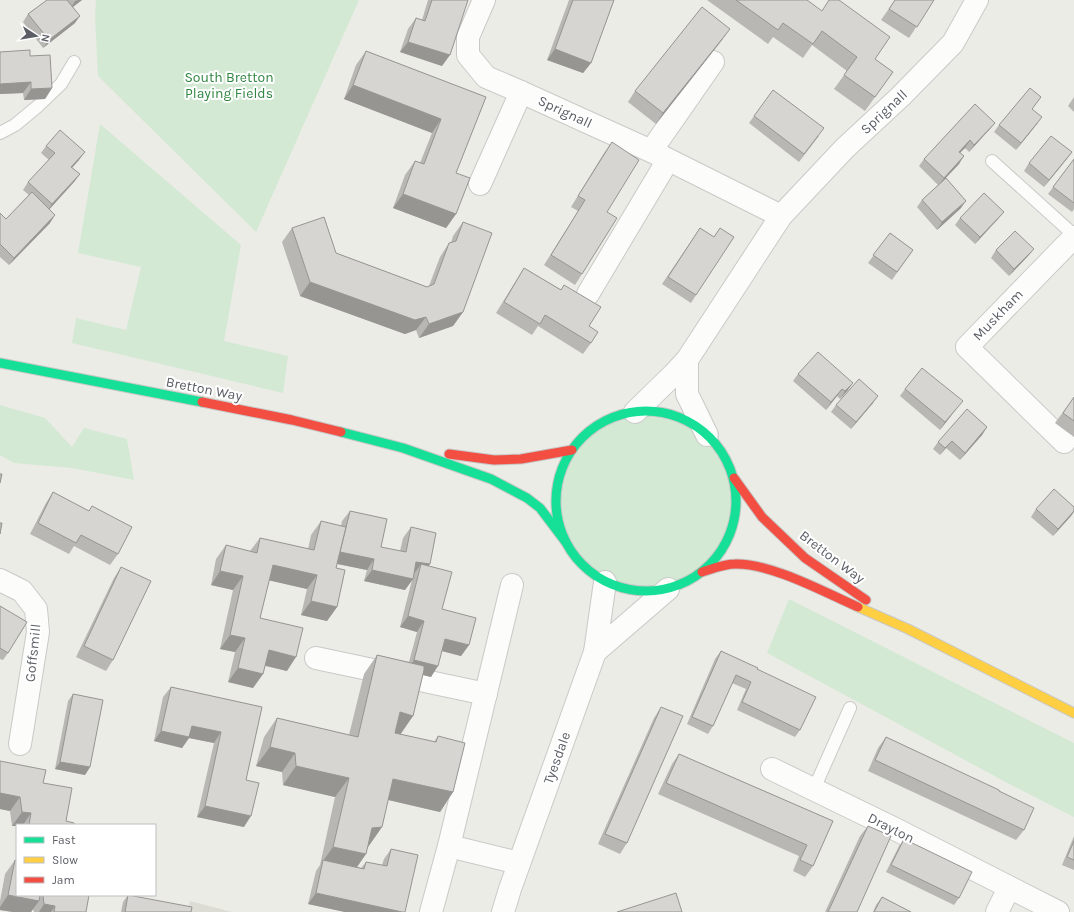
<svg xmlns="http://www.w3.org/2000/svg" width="1074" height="912" viewBox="0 0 1074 912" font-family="Karla,sans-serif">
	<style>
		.education { fill: #dddcd4 }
		.green { fill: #d3e9d4 }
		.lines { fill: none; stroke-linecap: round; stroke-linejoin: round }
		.lane-casing { stroke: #c9cac8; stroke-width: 14 }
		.street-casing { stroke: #c9cac8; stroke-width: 24 }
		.fast-casing { stroke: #c7c8c7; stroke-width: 11 }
		.slow-casing { stroke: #c7c8c7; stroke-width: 11 }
		.jam-casing { stroke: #c7c8c7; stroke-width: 11 }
		.lane { stroke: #fcfcfb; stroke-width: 12 }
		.street { stroke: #fcfcfb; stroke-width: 22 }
		.fast { stroke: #16e098; stroke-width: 9 }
		.slow { stroke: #ffcf43; stroke-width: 9 }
		.jam { stroke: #f24e42; stroke-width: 9 }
		.wall { fill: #b8b7b4 }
		.shaded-wall { fill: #969592 }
		.building { fill: #d6d5d1; stroke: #969592 }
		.labels { text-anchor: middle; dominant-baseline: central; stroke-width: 4; stroke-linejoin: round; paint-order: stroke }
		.park-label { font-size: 14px; fill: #318642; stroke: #fff }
		.street-label { font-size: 14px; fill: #5b5e65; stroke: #fff }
	</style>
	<rect width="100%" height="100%" fill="#ecece6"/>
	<path class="education" d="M190,901L232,912H188Z"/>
	<g class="green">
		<path d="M96,0H359L256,232L98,76L95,16Z"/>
		<path d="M100,124L241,245L224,341L288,356L283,393L72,343L76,318L126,330L141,267L78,253Z"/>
		<path d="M0,405L45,418L72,447L84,428L127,439L134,480L72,468L14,463L0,455Z"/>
		<circle cx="646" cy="501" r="90"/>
		<path d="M789,599L1074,743V817L1013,786L767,653Z"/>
	</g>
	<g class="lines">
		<g class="lane-casing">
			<g id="lane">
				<path d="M0,133L15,125L38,106L61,84L74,62"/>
				<path d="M992,161L1074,235"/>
				<path d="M814,789L850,708"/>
			</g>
		</g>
		<g class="street-casing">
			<g id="street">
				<path d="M484,0L468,37V55L486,77L521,92L651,151L781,216"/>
				<path d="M651,151L713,62"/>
				<path d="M480,184L521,92"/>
				<path d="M588,294L668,160"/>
				<path d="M687,360V394L707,435"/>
				<path d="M635,412L673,375L687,360L781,216L845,148L900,97L953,43L977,0"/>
				<path d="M1064,442L967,347L1074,237"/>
				<path d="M0,580L22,591L36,609L38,632L20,744"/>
				<path d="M595,652L668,589"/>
				<path d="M316,658L486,694"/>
				<path d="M772,769L895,829L1058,912"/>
				<path d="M449,846L519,863"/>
				<path d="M431,912L449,846L512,585"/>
				<path d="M503,912L510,889L595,652L605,582"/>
				<path d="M997,912L1009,888"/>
			</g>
		</g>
		<g class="fast-casing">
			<g id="fast">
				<path d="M0,363L202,402"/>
				<circle cx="646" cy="501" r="90"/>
				<path d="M341,432L403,448L491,479L527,498L540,508L565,541"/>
			</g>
		</g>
		<g class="slow-casing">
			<path id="slow" d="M858,607L908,629L1074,713"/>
		</g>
		<g class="jam-casing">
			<g id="jam">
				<path d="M202,402L292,420L341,432"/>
				<path d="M449,454L494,460L521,459L572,450"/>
				<path d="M734,478L762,517L805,558L866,600"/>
				<path d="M702,572C712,569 724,564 735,564C771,563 824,592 858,607"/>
			</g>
		</g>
		<use href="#lane" class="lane"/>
		<use href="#street" class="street"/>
		<use href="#fast" class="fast"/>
		<use href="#slow" class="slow"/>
		<use href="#jam" class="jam"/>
	</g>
	<g class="wall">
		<path d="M47,0H82L73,7L75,23L43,48L23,22L28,14Z"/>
		<path d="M428,0H468L442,66L400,52L408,29L416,18L422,20Z"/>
		<path d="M569,0H614L591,63L583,73L547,60Z"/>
		<path d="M707,0H807L875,59L893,72L865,111L834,89L847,71L812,45L803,58L773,37L768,44Z"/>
		<path d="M895,0H934L909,38L881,20Z"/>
		<path d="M722,40L656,124L628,102L635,91Z"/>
		<path d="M366,51L486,97L456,173V214L446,228L393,208L405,175L415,161L420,163L432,133L344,99L356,65Z"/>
		<path d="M0,52L30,56L52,88L45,99L24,100L23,93L0,94Z"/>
		<path d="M1041,97L1032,109L1037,124L1016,150L994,132L999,125Z"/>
		<path d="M1074,97V112L1068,106Z"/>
		<path d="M754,116L819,136L799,162L749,123Z"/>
		<path d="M995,123L989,130L969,152L965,148L960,152L959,164L942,182L961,208L937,230L917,207L922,200L938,185L919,166L924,159Z"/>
		<path d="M612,142L607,212L582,274L575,285L544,265L578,211L571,207L604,153Z"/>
		<path d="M46,146L79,160L72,168L80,174L74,182L49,209L50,223L9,265L0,257V213L6,219L29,195L23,190L28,182L49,160L41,153Z"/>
		<path d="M1072,152L1066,160L1044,187L1024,171L1029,163Z"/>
		<path d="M1074,159V209L1072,212L1048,194Z"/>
		<path d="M960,218L998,219L975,244L955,225Z"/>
		<path d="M463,222V312L453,326L419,338L416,330L405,334L300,296L282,242L292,228L336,253L427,287L429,286L440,257L449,243H451L453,236Z"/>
		<path d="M700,228L714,237L720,228L696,295L691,303L662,284Z"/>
		<path d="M890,233L913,250L892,280L868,263Z"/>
		<path d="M1034,249L1028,256L1009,276L991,258L996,250Z"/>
		<path d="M524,268L561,290L564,285L591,343L583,354L538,326L532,335L496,313L517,279Z"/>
		<path d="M798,374L848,390L840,399L837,396L826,410L793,381Z"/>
		<path d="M905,389L957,408L940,430L900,396Z"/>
		<path d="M1074,397V437L1055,423Z"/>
		<path d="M873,403L851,429L831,412L836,405Z"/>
		<path d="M987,427L982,435L960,460L946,448L940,455L933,449L938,442Z"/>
		<path d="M53,492L89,511L92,506L118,554L110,565L74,546L69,554L30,534L46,503Z"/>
		<path d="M1074,507V512L1071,516L1053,536L1031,517L1036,509Z"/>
		<path d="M350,511L381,547L400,551L403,538L411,527L429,566L442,609L469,645L461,656L442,651L431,677L423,675L413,716L400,734L434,742L438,736L453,792L440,812L388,800L382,827L368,847H367L366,854L357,867L361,868L366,862L382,865L384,859L391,849L405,912H345L308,904L316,871L320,865L335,797L283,785L282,772L256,766L264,737L277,718L349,735L364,674L377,655L409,662L417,632L400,627L412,580L405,590L364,581L367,570L337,564L336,568L337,607L327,621L301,615L307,589L269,580L260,618L287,671L265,666L263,674L253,688L228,682L235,652L220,649L233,590L211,585L216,559L226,545L250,551L260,538L308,549L311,535L321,521L341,526L342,521Z"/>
		<path d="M121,567L113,660L106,671L76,657L114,578Z"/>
		<path d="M0,606L8,653L3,660L0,659Z"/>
		<path d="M721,651L757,669L800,730L795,737L737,710L746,689L732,683L713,726L708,734L687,724L715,659Z"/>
		<path d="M171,687L262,707L246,780L244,827L197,817L214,743L189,738L182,748L154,741L163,697Z"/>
		<path d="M73,694L90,767L85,775L55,769L68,701Z"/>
		<path d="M661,707L627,843L620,854L598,844L654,718Z"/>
		<path d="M886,737L999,791L1024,830L1016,840L868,771L878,748Z"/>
		<path d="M679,754L833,821L813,866L805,877L793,871L799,856L658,794L672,764Z"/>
		<path d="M0,761L43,783L66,821L74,825L12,826L10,811L0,809Z"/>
		<path d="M868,826L857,912H825L860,836Z"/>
		<path d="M1074,836V870L1062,865Z"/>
		<path d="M904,839L959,898L954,905L886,872L899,846Z"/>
		<path d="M15,860L17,895H89L86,912H34L33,909L31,912H13L0,910V901L5,874Z"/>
		<path d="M128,895L191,912H121L123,902Z"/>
		<path d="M882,897L911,912H873L876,905Z"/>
	</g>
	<g class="shaded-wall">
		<path d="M78,0H82L70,9L75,1Z"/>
		<path d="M80,16L75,23L43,48L49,40Z"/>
		<path d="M730,29L722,40L656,124L663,113Z"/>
		<path d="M408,42L450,55L442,66L400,52Z"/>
		<path d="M555,49L591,63L583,73L547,60Z"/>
		<path d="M31,82L23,93L0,94V84Z"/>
		<path d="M353,85L441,119L432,133L344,99Z"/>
		<path d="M52,88L45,99L24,100L31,89Z"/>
		<path d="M1042,117L1037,124L1016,150L1021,143Z"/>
		<path d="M995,123L989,130L969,152L974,145Z"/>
		<path d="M970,140L965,148L954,159L959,152Z"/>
		<path d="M85,152L79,160L66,174L71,167Z"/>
		<path d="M1072,152L1066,160L1044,187L1049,180Z"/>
		<path d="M964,156L959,164L939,185L944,178Z"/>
		<path d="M80,174L74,182L47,212L52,204Z"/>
		<path d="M403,194L456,214L446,228L393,208Z"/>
		<path d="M966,201L961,208L937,230L942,222Z"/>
		<path d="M1004,212L998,219L975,244L980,237Z"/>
		<path d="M55,215L50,223L9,265L14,258Z"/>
		<path d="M1034,249L1028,256L1009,276L1014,269Z"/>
		<path d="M310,282L426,317L416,330L405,334L300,296Z"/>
		<path d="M463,312L453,326L419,338L429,324Z"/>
		<path d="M853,383L848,390L840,399L845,391Z"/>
		<path d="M842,389L837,396L826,410L831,402Z"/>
		<path d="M878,396L873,403L851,429L856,422Z"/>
		<path d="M963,401L957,408L940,430L945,422Z"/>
		<path d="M987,427L982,435L960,460L965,453Z"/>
		<path d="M952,441L940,455L945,448Z"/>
		<path d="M1074,511L1071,516L1053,536L1058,529Z"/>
		<path d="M340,552L374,559L367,570L333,563Z"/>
		<path d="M416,562L430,564L422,575L421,564L414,574Z"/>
		<path d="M273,565L317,575L307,589L263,579Z"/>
		<path d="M372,570L413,579L405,590L364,581Z"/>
		<path d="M220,571L243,576L233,590L211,585Z"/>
		<path d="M311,601L337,607L327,621L301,615Z"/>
		<path d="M408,616L424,621L417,632L400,627Z"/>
		<path d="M230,635L245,638L235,652L220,649Z"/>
		<path d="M445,639L469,645L461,656L438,650Z"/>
		<path d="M269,650L296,657L287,671L259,664Z"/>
		<path d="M414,660L438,666L431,677L407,671Z"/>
		<path d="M238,668L263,674L253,688L228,682Z"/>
		<path d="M400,712L413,716L400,735L386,732Z"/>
		<path d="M192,726L221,732L214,743L189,738L182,748L154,741L161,731Z"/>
		<path d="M270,747L295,753L282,772L256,766Z"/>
		<path d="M60,762L90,767L85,775L55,769Z"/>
		<path d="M296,766L349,778L335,797L283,785Z"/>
		<path d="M393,779L453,792L440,812L380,798Z"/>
		<path d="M0,793L20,797L10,811L0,809Z"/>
		<path d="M205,806L251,816L244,827L197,817Z"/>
		<path d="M22,812L31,813L23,825H17V826H12Z"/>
		<path d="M382,827L368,847H358L372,828Z"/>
		<path d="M333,847L366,854L352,874L323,861Z"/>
		<path d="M316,893L402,912H345L308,904Z"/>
		<path d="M8,895L39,901L31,912H13L0,910V907Z"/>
		<path d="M44,904L55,906L51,912H39Z"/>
	</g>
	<g class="building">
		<path d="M47,0H67L80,16L49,40L28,14Z"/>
		<path d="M432,0H468L450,55L408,42L416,18L425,21Z"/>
		<path d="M573,0H614L591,63L555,49Z"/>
		<path d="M736,0H807L822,11L829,0H839L890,37L875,59L893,72L875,97L844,75L857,57L822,31L813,44L783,23L778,30Z"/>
		<path d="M895,0H934L917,27L889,9Z"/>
		<path d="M702,7L730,29L663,113L635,91Z"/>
		<path d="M30,50V56L50,55L52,88L31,89V82L0,84V52Z"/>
		<path d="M366,51L486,97L456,173L470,178L456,214L403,194L415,161L424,164L441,119L353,85Z"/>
		<path d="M1030,88L1041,97L1032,109L1042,117L1021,143L999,125Z"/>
		<path d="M773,90L824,128L804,154L754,116Z"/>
		<path d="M975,104L995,123L974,145L970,140L959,152L964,156L944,178L924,159Z"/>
		<path d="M60,130L85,152L71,167L80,174L52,204L28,182L55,153L46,146Z"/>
		<path d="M1051,136L1072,152L1049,180L1029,163Z"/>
		<path d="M612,142L639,160L607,212L617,218L582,274L551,255L585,200L578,196Z"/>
		<path d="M1074,159V203L1053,187Z"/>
		<path d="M946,178L966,201L942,222L922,200Z"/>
		<path d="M32,192L55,215L14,258L0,244V213L6,219Z"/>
		<path d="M984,193L1004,212L980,237L960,218Z"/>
		<path d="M324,217L336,253L427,287L434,284L449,243L456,241L463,222L492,233L463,312L429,324L426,317L415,320L310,282L292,228Z"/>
		<path d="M700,228L714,237L720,228L734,237L696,295L668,277Z"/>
		<path d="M1015,231L1034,249L1014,269L996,250Z"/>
		<path d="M890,233L913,250L897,272L873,255Z"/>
		<path d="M524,268L561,290L564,285L601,307L589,326L598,332L591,343L545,315L540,324L504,302Z"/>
		<path d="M818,352L853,383L845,391L842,389L831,402L798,374Z"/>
		<path d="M922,368L963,401L945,422L905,389Z"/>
		<path d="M859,379L878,396L856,422L836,405Z"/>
		<path d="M1074,397V421L1063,413Z"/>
		<path d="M967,409L987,427L965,453L952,441L945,448L938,442Z"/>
		<path d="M0,474H2L0,483Z"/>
		<path d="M1054,489L1074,507V511L1058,529L1036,509Z"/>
		<path d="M53,492L89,511L92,506L132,527L118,554L81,535L76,543L38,523Z"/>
		<path d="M350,511L387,519L381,547L406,552L411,527L436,533L430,564L416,562L413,579L372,570L374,559L340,552Z"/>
		<path d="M321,521L346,527L336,568L345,570L337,607L311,601L317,575L273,565L260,618L303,628L296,657L269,650L263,674L238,668L245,638L230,635L243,576L220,571L226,545L257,553L260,538L314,550Z"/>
		<path d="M0,523H2L0,534Z"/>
		<path d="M421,564L452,572L442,609L476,618L469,645L445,639L438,666L414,660L424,621L408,616Z"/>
		<path d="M121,567L151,581L113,660L84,646Z"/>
		<path d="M0,606L27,622L8,653L0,648Z"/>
		<path d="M721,651L758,668L757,669L816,697L800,730L742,702L751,682L736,675L713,726L692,717Z"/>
		<path d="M377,655L424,666V670L413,716L400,712L395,733L436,742L438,736L465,743L453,792L393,779L382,827L372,828L366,854L333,847L349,778L296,766L295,753L270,747L277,718L358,737Z"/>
		<path d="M171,687L262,707L246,780L259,783L251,816L205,806L221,732L192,726L189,737L161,731Z"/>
		<path d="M73,694L103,700L90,767L60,762Z"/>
		<path d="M661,707L683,716L627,843L605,834Z"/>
		<path d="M886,737L999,790V791L1034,808L1024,830L875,760Z"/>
		<path d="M679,754L833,821L813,866L800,860L807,845L666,783Z"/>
		<path d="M0,761L46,770L43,783L72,788L66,821L74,823V825H29L31,813L22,812L20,797L0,793Z"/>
		<path d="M868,826L891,836L857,912H828Z"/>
		<path d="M904,839L972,872L959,898L891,865Z"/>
		<path d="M1074,841V860L1067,857Z"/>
		<path d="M391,849L418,855L405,912H402L316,893L323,860L364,869L366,862L387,866Z"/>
		<path d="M15,860L17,861V895H40L39,901L8,895Z"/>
		<path d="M676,893L682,912H617Z"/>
		<path d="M43,895H89L86,912H54L55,906L44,904Z"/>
		<path d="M128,895L192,907L191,912H125Z"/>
		<path d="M882,897L911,912H874Z"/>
	</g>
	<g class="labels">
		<g class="park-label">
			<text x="229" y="77">South Bretton<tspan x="229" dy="16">Playing Fields</tspan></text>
		</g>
		<g class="street-label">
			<text transform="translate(565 112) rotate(25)">Sprignall</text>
			<text transform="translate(884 112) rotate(-43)">Sprignall</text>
			<text transform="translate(998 315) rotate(-46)">Muskham</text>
			<text transform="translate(204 389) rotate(11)">Bretton Way</text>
			<text transform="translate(832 557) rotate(37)">Bretton Way</text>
			<text transform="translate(33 653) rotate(-84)">Goffsmill</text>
			<text transform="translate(557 758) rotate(-70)">Tyesdale</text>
			<text transform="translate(891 828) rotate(27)">Drayton</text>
		</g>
	</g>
	<rect x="16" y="824" width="140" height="72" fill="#ffffff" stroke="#bdbfc1"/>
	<rect x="24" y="837" width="20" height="6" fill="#16e098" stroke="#bdbfc1"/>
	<text x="52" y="844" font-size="12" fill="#5b5e65">Fast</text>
	<rect x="24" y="857" width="20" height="6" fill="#ffcf43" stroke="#bdbfc1"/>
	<text x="52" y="864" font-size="12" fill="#5b5e65">Slow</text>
	<rect x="24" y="877" width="20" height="6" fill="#f24e42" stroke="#bdbfc1"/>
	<text x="52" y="884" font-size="12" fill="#5b5e65">Jam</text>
	<g transform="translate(36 36) rotate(102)" stroke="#ffffff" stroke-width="3" paint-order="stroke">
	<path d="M0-3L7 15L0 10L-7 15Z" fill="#5b5e65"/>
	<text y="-6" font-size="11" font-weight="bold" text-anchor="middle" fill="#5b5e65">N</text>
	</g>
</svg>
